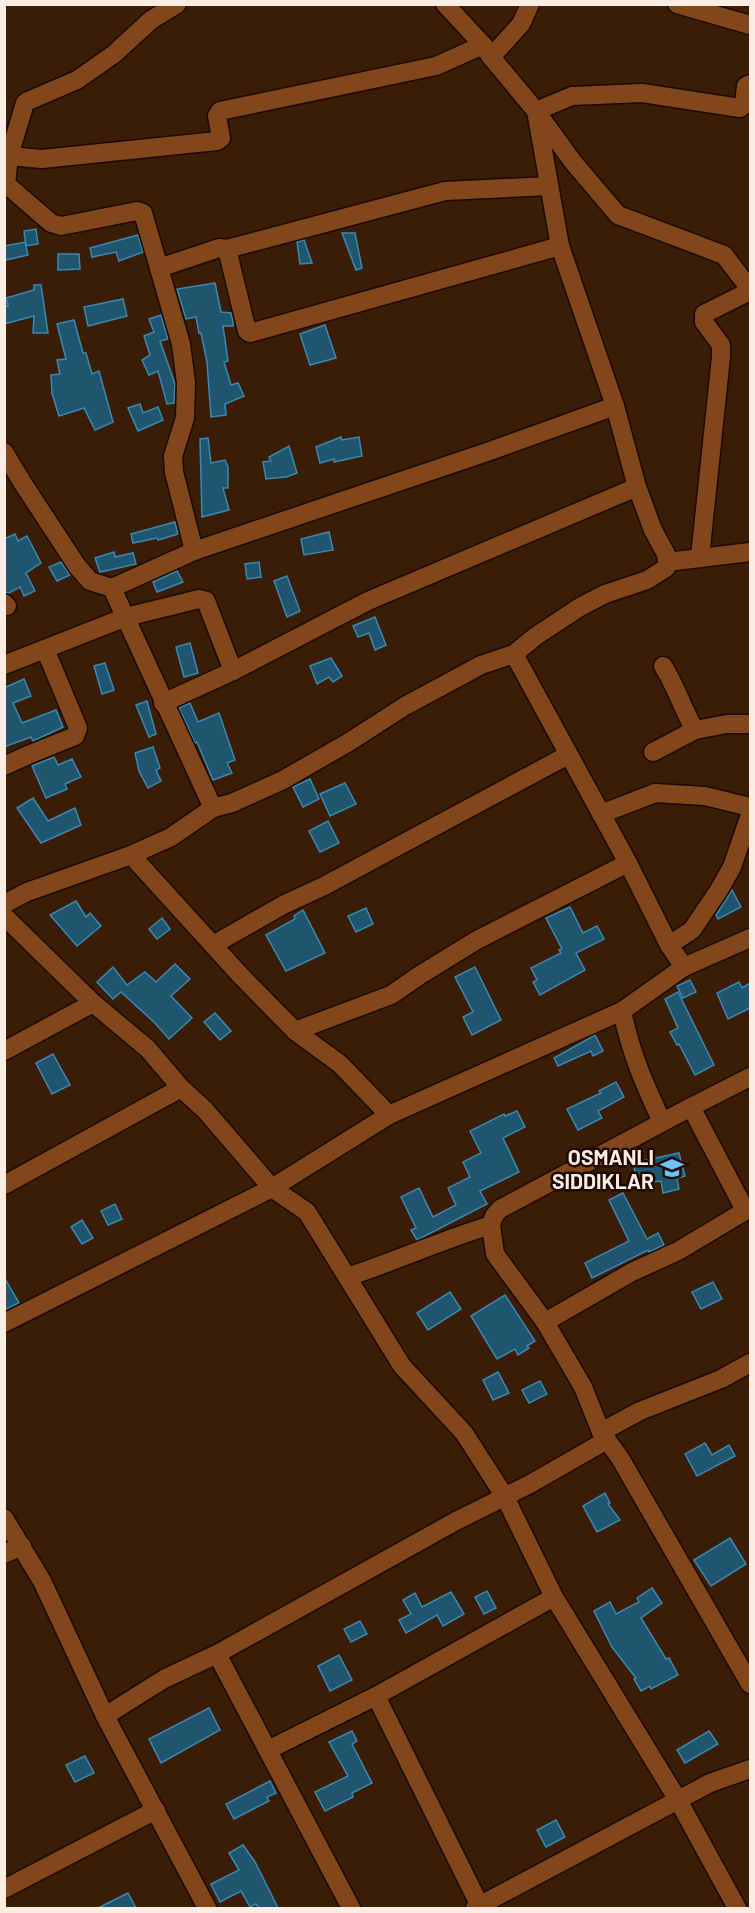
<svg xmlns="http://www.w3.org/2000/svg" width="755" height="1913" viewBox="0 0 755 1913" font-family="Barlow,sans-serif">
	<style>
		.building { fill: #205570; stroke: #3b89b1; stroke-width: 1.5 }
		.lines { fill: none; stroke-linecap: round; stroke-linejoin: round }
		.minor-casing { stroke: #1c0a01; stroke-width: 21 }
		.minor { stroke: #81471a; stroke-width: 18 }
		.labels { text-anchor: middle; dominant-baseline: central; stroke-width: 5; stroke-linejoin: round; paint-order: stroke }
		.poi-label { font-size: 21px; font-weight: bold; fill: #fcede4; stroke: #1e0800; text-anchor: end }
	</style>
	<rect width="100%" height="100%" fill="#3b1d06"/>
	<g class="building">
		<path d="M36,229L38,244L26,246L24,231Z"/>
		<path d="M342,233H355L362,268L356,270Z"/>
		<path d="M138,235L143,252L119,261L116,252L92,257L90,248Z"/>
		<path d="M304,240L312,263L300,264L297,242Z"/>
		<path d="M25,242L28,255L6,260L4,246Z"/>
		<path d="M58,254H79L80,269L58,270Z"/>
		<path d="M215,283L221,312L231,313L233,321V326H223L228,361L224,362L231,385L238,383L244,396L225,404L226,415L211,417L207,362L201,333H199L196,317L186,319L177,289Z"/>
		<path d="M34,285H41L48,333H33L34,316L4,324V306H8L6,298L34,290Z"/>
		<path d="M123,299L127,316L88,326L84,307Z"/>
		<path d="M161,315L168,339L160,341L175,384L174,403L167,404L158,371L149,375L142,360L150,355L144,336L154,332L149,319Z"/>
		<path d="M74,320L83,353H86L92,374L99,371L113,422L95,430L84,408L59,416L52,393L51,375L60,374L57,360L66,359L57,324Z"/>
		<path d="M325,325L336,358L310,365L300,334Z"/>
		<path d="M140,404L143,413L158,407L163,420L138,431L128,408Z"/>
		<path d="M341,437L342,440L359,437L362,456L334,462V459L320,463L316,447Z"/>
		<path d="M208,438L211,463L225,460L228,467V488H223L229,510L202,517L200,439Z"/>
		<path d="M289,446L297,473L286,477L266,479L263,462L271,461L269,457Z"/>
		<path d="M175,522L178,534L158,540L157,538L133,543L131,534Z"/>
		<path d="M329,532L333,550L304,555L301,539Z"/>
		<path d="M15,534L18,541L27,536L41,563L26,573L35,591L24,596L20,587L9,593L4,592V539Z"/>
		<path d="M114,552L115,557L133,553L136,564L100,572L95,558Z"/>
		<path d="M61,562L70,575L57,581L49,567Z"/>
		<path d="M259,562L261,577L247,579L245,564Z"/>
		<path d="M177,571L183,582L157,592L153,582Z"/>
		<path d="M287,576L300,611L287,617L274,581Z"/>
		<path d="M375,617L386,645L375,650L369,633L358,637L353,626Z"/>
		<path d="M190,643L198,673L184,677L176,647Z"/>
		<path d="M331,658L342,676L333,682L329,677L317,684L310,666Z"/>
		<path d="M105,663L114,690L102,694L94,666Z"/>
		<path d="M24,679L31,696L13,703L22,723L56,710L63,727L33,741L31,737L4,747V685L6,687Z"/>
		<path d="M147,701L156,734L149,737L136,705Z"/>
		<path d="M190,703L198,722L219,713L235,760L227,763L232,773L213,780L197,742L195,743L179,708Z"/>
		<path d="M153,747L160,768L156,770L161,781L148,788L139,771L135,753Z"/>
		<path d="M54,757L58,765L72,759L81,777L65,784L67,789L46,798L32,766Z"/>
		<path d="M310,779L319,799L303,807L293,787Z"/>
		<path d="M345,783L356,804L330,816L320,794Z"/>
		<path d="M33,798L48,821L75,808L81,825L41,843L17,808Z"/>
		<path d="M328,821L339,843L320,852L309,831Z"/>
		<path d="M732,890L741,907L718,919L716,915Z"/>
		<path d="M76,901L86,917L90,913L101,926L77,946L50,915Z"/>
		<path d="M570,907L583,933L597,926L604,939L576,953L585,970L540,995L533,982L537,980L531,968L561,953L559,950L562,949L546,918Z"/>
		<path d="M366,908L373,924L356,932L348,916Z"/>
		<path d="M303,910L325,953L286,971L266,935L295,919L294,916Z"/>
		<path d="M162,918L170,929L157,939L149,929Z"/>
		<path d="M175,964L190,979L171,996L192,1018L169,1039L155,1023L121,992L113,999L97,982L113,967L127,985L145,972L156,982Z"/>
		<path d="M475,967L501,1020L472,1035L463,1017L473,1012L455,977Z"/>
		<path d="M690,980L696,992L683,998L677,986Z"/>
		<path d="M739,982L742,988L750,983V1008L728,1019L717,993Z"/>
		<path d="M678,992L714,1065L695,1075L679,1044L677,1045L670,1032L678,1028L665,999Z"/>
		<path d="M215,1013L231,1031L220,1040L204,1022Z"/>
		<path d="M595,1035L603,1051L593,1056L591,1051L558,1066L554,1058Z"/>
		<path d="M53,1054L70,1085L52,1094L36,1063Z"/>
		<path d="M616,1082L624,1097L598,1111L602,1118L578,1130L567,1109L601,1093L599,1091Z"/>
		<path d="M517,1111L525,1127L503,1138L519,1172L480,1191L487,1204L417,1240L411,1230L416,1228L401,1197L419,1188L433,1217L456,1205L448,1188L470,1177L463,1162L481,1153L470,1131L504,1114L505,1116Z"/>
		<path d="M679,1153L685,1176L677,1178L679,1189L663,1193L661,1181L637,1184L634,1166L647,1164L646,1160Z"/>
		<path d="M623,1193L647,1239L658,1233L664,1245L649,1252L648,1250L592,1278L585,1263L629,1241L609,1200Z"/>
		<path d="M115,1204L122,1219L108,1225L101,1211Z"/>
		<path d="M82,1220L93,1238L82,1244L71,1227Z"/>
		<path d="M4,1277L19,1303L4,1310Z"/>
		<path d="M713,1282L722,1299L701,1309L692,1292Z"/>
		<path d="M450,1292L461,1309L428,1330L417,1313Z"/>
		<path d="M505,1295L535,1341L527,1346L529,1348L518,1355L515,1349L497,1359L471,1316Z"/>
		<path d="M498,1372L509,1393L493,1400L483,1380Z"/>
		<path d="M540,1381L547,1394L529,1403L522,1390Z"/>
		<path d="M705,1443L712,1455L729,1445L735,1456L697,1476L685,1454Z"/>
		<path d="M605,1493L610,1503L608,1504L620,1520L597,1532L583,1506Z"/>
		<path d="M730,1538L746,1564L711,1586L694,1560Z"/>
		<path d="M652,1588L662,1603L641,1618L666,1659L669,1658L678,1675L651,1689L650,1686L641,1691L634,1679L636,1678L612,1647L594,1611L610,1602L616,1614L639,1602L637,1598Z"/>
		<path d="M487,1591L496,1608L484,1614L475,1597Z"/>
		<path d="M451,1592L464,1614L443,1626L437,1615L406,1633L399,1620L411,1614L403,1600L415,1593L422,1607Z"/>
		<path d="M360,1621L367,1634L351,1642L344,1629Z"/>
		<path d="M339,1655L352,1680L330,1691L318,1666Z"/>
		<path d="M209,1708L220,1730L161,1763L149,1739Z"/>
		<path d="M352,1731L357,1741L352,1744L372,1783L352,1793L353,1797L325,1811L315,1792L348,1776L329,1742Z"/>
		<path d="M709,1731L718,1744L685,1763L677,1750Z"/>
		<path d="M85,1756L94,1773L75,1782L66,1765Z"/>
		<path d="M270,1781L276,1793L267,1797L269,1801L234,1819L226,1804Z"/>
		<path d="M556,1820L565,1837L546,1847L537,1830Z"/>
		<path d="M243,1845L255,1862L278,1908H259L256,1904L250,1907L241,1891L220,1902L211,1884L239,1870L229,1853Z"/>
		<path d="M128,1893L136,1908H98Z"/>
	</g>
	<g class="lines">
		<g class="minor-casing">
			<g id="minor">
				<path d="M177,4L151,20L114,54L77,80L28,101L25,103L9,156L6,184L51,223L61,226L137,211L143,213L181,344L186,383L185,418L173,456L174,472L194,551"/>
				<path d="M445,4L483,45L491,57L536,111L573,162L618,215L724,255L750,289"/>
				<path d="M677,4L750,25"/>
				<path d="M491,57L521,24L530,4"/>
				<path d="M9,156L42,159L217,141L221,138L217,116L220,111L436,66L483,45"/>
				<path d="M227,249L445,191L549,186"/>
				<path d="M159,268L219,248L227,249L247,331L250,333L560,246"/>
				<path d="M4,452L22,482L77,566L90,581L112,588L213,808"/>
				<path d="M700,557L721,357V345L704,322V314L750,291"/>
				<path d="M667,562L750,552"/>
				<path d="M112,588L194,551L487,452L615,406"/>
				<path d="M4,603L7,606"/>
				<path d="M514,654L628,863L669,945L684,967"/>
				<path d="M4,665L126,617L199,599L206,601L233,671"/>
				<path d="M663,666C676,686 683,710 695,730L727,724H750"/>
				<path d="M163,703L233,671L368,601L637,487"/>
				<path d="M653,752L695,730"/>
				<path d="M4,766L28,755L75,736L78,728L45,649"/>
				<path d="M601,814L655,793L705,796L750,807"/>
				<path d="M131,855L241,976L295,1031L340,1064L389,1115"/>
				<path d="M4,904L27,892L131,855L171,837L213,808L232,803L283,780L349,742L405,706L481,665L514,654L536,636L580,607L605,594L647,580L666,568L667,562L666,554L653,530L637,487L615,406L560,246L536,111L572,96L642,93L740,108L744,105L746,86L750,84"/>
				<path d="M4,916L93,1003L148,1049L181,1088L205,1110L272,1188L307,1212L402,1366L464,1433L505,1497L554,1597L678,1800L737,1908"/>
				<path d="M213,945L283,905L324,886L568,755"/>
				<path d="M669,945L692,930L719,890L732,867L750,815"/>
				<path d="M295,1031L391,995L420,975L477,940L628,863"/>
				<path d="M4,1051L93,1003"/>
				<path d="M691,1107L500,1209L494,1216L491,1225L495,1254L545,1322L583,1387L601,1432L620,1458L750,1684"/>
				<path d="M662,1122C644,1083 631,1054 622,1011L684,967L750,938"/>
				<path d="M4,1185L181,1088"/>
				<path d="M745,1210L691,1107L750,1077"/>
				<path d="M347,1277C396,1261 442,1240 491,1225"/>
				<path d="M545,1322L632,1272L678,1251L750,1208"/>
				<path d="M4,1323L272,1188L389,1115L622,1011"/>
				<path d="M601,1432L640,1411L721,1379L750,1363"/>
				<path d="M4,1518L42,1581L105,1716L207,1908"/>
				<path d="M4,1554L22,1546"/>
				<path d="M217,1654L351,1908"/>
				<path d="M376,1696L480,1906"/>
				<path d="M105,1716L164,1679L217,1654L456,1521L530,1484L607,1440"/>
				<path d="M268,1750L376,1696L554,1597"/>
				<path d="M4,1889L156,1810"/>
				<path d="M475,1908L710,1783L750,1769"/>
			</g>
		</g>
		<use href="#minor" class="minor"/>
	</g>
	<defs>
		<g id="school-bare" transform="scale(1.8)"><path d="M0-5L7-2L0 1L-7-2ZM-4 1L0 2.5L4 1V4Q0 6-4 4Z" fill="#6cc3f2" stroke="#1e0800" stroke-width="2.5" paint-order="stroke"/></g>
	</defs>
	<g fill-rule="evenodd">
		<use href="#school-bare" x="672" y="1168"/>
	</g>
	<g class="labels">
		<g class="poi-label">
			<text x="654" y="1156">OSMANLI<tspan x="654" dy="24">SIDDIKLAR</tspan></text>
		</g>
	</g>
	<rect width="755" height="1913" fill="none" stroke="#fcede4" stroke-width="12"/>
</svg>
